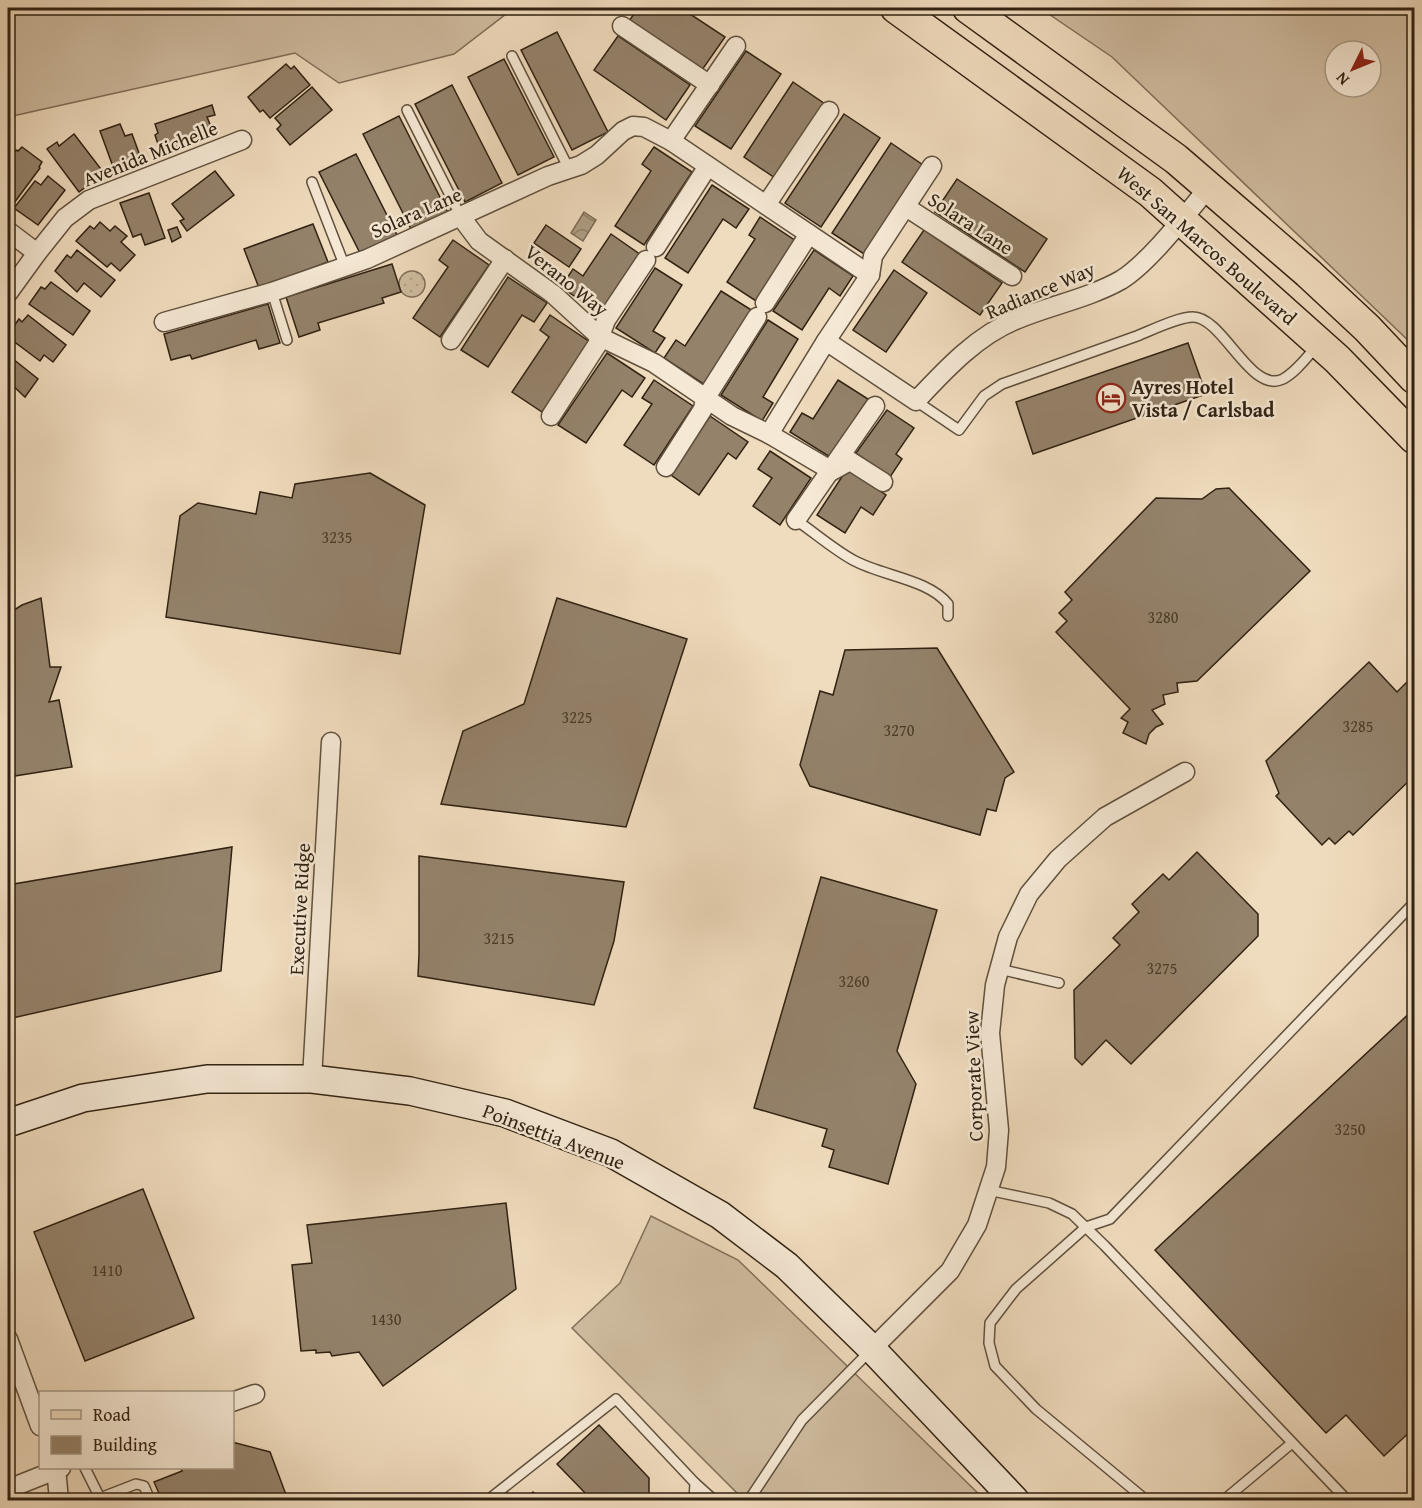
<svg xmlns="http://www.w3.org/2000/svg" width="1422" height="1508" viewBox="0 0 1422 1508" font-family="'Gentium Book Plus',serif">
	<style>
		.grass { fill: #cfbca0; stroke: #806f59; stroke-width: 1.5; fill-rule: evenodd }
		.park { fill: url(#park-dots); stroke: #806f59; stroke-width: 1.5 }
		.water { fill: url(#water-waves); stroke: #7c6b56; stroke-width: 1.5 }
		.building { fill: #94826b; stroke: #312212; stroke-width: 1.5 }
		.lines { fill: none; stroke-linecap: round; stroke-linejoin: round }
		.service-casing { stroke: #60503d; stroke-width: 12 }
		.minor-casing { stroke: #60503d; stroke-width: 21 }
		.secondary-casing { stroke: #312212; stroke-width: 30 }
		.primary-casing { stroke: #312212; stroke-width: 33 }
		.service { stroke: #f5e8d4; stroke-width: 9 }
		.minor { stroke: #f5e8d4; stroke-width: 18 }
		.secondary { stroke: #f5e8d4; stroke-width: 27 }
		.primary { stroke: #efdbbd; stroke-width: 30 }
		.labels { text-anchor: middle; dominant-baseline: central; stroke-width: 5; stroke-linejoin: round; paint-order: stroke }
		.number-label { font-size: 16px; fill: #4a3a28 }
		.street-label { font-size: 20px; fill: #312212; stroke: #f5e8d4 }
		.poi-label { font-size: 20px; font-weight: bold; fill: #312212; stroke: #f5e8d4; text-anchor: start }
	</style>
	<defs>
		<pattern id="park-dots" width="8" height="8" patternUnits="userSpaceOnUse" patternTransform="scale(1.5)"><rect width="8" height="8" fill="#cfbca0"/><path d="M2 2h.1M6 6h.1" fill="none" stroke="#b2a189" stroke-width="1.8" stroke-linecap="round"/></pattern>
		<pattern id="water-waves" width="16" height="10" patternUnits="userSpaceOnUse" patternTransform="scale(1.5)"><rect width="16" height="10" fill="#ae9c83"/><path d="M0 5q4-4 8 0t8 0" fill="none" stroke="#8e7f6a"/></pattern>
	</defs>
	<rect width="100%" height="100%" fill="#efdbbd"/>
	<filter id="stains"><feTurbulence type="fractalNoise" baseFrequency=".00333" numOctaves="4"/><feColorMatrix values="0 0 0 0 .2 0 0 0 0 .09 0 0 0 0 .02 0 0 0 .5 -.17"/></filter>
	<radialGradient id="worn" r=".72"><stop offset=".6" stop-color="#630" stop-opacity="0"/><stop offset="1" stop-color="#630" stop-opacity=".3"/></radialGradient>
	<g class="grass">
		<path d="M8,8H514L454,54L339,83L295,53L8,117Z"/>
		<path d="M1040,8H1414V346L1112,57ZM1335,51H1371V87H1335Z"/>
		<path d="M651,1216L738,1260L985,1500H744L572,1328L620,1283Z"/>
	</g>
	<circle class="park" cx="412" cy="284" r="13"/>
	<path class="water" d="M584,212L596,220L583,241L571,233Z"/>
	<g class="building">
		<path d="M638,8H681L725,37L702,70L629,21Z"/>
		<path d="M557,32L608,132L572,150L521,50Z"/>
		<path d="M618,36L690,85L666,120L594,70Z"/>
		<path d="M746,51L781,74L731,149L695,126Z"/>
		<path d="M504,59L554,157L518,175L468,77Z"/>
		<path d="M286,64L291,69L294,66L310,85L270,118L263,110L260,112L248,97Z"/>
		<path d="M793,82L825,104L775,178L744,157Z"/>
		<path d="M452,85L502,183L465,202L415,104Z"/>
		<path d="M312,87L332,110L290,145L277,129L281,125L275,118Z"/>
		<path d="M212,105L215,115L207,117L212,129L177,142L179,147L161,153L155,135L158,133L155,124Z"/>
		<path d="M844,114L880,138L821,227L785,203Z"/>
		<path d="M399,116L448,213L412,231L363,134Z"/>
		<path d="M120,124L125,136L132,134L143,164L115,172L100,131Z"/>
		<path d="M74,134L104,173L79,192L47,149L57,142L59,146Z"/>
		<path d="M891,143L923,165L864,254L832,233Z"/>
		<path d="M22,147L42,162L39,167L40,168L11,207L8,204V161L16,150L18,151Z"/>
		<path d="M654,147L692,172L644,245L615,226L651,171L642,164Z"/>
		<path d="M356,154L397,235L360,253L319,172Z"/>
		<path d="M215,171L234,195L187,231L180,221L184,219L172,204Z"/>
		<path d="M48,176L65,190L38,225L14,208L35,181L41,185Z"/>
		<path d="M957,179L1047,239L1025,272L935,212Z"/>
		<path d="M712,185L749,209L736,228L723,219L688,273L665,258Z"/>
		<path d="M149,193L165,238L145,245L141,234L133,237L120,203Z"/>
		<path d="M760,217L799,243L759,303L727,282L755,239L749,235Z"/>
		<path d="M100,222L110,231L115,226L127,236L121,242L135,255L120,271L111,263L107,267L76,241L90,226L94,229Z"/>
		<path d="M313,224L328,262L259,288L244,249Z"/>
		<path d="M546,225L581,249L569,267L534,243Z"/>
		<path d="M177,227L181,237L172,242L168,230Z"/>
		<path d="M924,230L1002,283L980,315L902,262Z"/>
		<path d="M611,234L641,255L601,314L561,287L573,269L583,276Z"/>
		<path d="M453,240L489,265L440,337L413,318L448,267L439,260Z"/>
		<path d="M77,250L115,280L101,297L84,283L77,292L55,271L67,255L71,258Z"/>
		<path d="M814,250L853,276L840,296L829,288L802,330L773,311Z"/>
		<path d="M392,264L401,292L382,298L384,303L318,323L320,330L299,337L286,297Z"/>
		<path d="M655,268L682,285L653,331L665,338L655,353L616,328Z"/>
		<path d="M894,270L927,293L886,352L853,330Z"/>
		<path d="M508,277L547,303L534,322L522,315L488,367L461,350Z"/>
		<path d="M51,282L90,311L73,335L29,304L41,287L45,289Z"/>
		<path d="M721,291L753,311L705,385L664,358L676,340L685,346Z"/>
		<path d="M268,304L280,343L259,349L256,340L192,359L190,355L171,360L164,334Z"/>
		<path d="M28,315L66,345L53,362L44,355L40,361L8,337V334L19,319L22,322Z"/>
		<path d="M550,315L590,342L542,412L512,392L549,337L540,330Z"/>
		<path d="M768,320L798,339L763,397L773,403L762,421L721,395Z"/>
		<path d="M1188,343L1206,394L1033,454L1016,402Z"/>
		<path d="M607,353L645,378L632,397L622,390L586,443L558,425Z"/>
		<path d="M8,355L38,379L25,397L8,381Z"/>
		<path d="M654,380L693,406L654,465L624,445L652,404L642,398Z"/>
		<path d="M838,380L868,399L830,457L790,432L802,413L813,419Z"/>
		<path d="M8,404L13,408L8,416Z"/>
		<path d="M887,410L914,428L896,454L902,459L890,477L856,453Z"/>
		<path d="M710,416L748,442L736,459L728,453L699,495L671,475Z"/>
		<path d="M770,451L811,478L780,525L753,506L772,478L758,469Z"/>
		<path d="M847,469L886,495L873,515L861,507L845,533L817,515Z"/>
		<path d="M370,473L425,505L400,654L166,617L180,516L198,503L256,514L260,492L292,498L295,484Z"/>
		<path d="M1229,488L1310,571L1197,681L1177,683L1178,692L1163,695L1165,704L1152,710L1163,724L1156,727L1149,734L1146,744L1123,733L1128,722L1121,718L1130,709L1056,632L1067,621L1059,613L1072,600L1065,592L1156,498L1202,499L1216,489Z"/>
		<path d="M41,598L50,667H61L49,702L59,700L72,767L8,777V614L22,605Z"/>
		<path d="M557,598L687,639L626,827L441,804L463,731L524,704Z"/>
		<path d="M937,648L1014,772L1005,778L996,811L987,809L980,835L810,786L800,765L820,691L833,695L845,650Z"/>
		<path d="M1369,662L1397,692L1414,675V776L1353,835L1349,831L1335,844L1329,838L1322,845L1276,796L1279,793L1266,761Z"/>
		<path d="M232,847L221,971L8,1019V885Z"/>
		<path d="M1197,852L1258,914V936L1131,1064L1106,1040L1082,1065L1075,1058L1074,990L1120,945L1113,938L1139,912L1132,904L1163,874L1169,880Z"/>
		<path d="M419,856L624,882L614,941L594,1005L418,976L419,954Z"/>
		<path d="M821,877L937,910L897,1051L916,1084L888,1184L829,1167L834,1150L822,1146L827,1129L754,1108Z"/>
		<path d="M1414,1009V1428L1384,1456L1346,1415L1326,1433L1155,1250Z"/>
		<path d="M143,1189L194,1318L85,1361L34,1232Z"/>
		<path d="M506,1203L516,1289L383,1386L359,1352L332,1356L330,1352L316,1353V1350L301,1351L292,1265L312,1263L307,1225Z"/>
		<path d="M599,1425L649,1478V1500H592L557,1464Z"/>
		<path d="M232,1442L270,1452L288,1500H162L154,1482L182,1471L181,1468H232Z"/>
		<path d="M533,1492L541,1500H524Z"/>
	</g>
	<g class="lines">
		<g class="service-casing">
			<g id="service">
				<path d="M512,56L569,169"/>
				<path d="M407,110L461,217"/>
				<path d="M312,182L345,267"/>
				<path d="M272,292L287,340"/>
				<path d="M916,401L959,430L984,396L1002,384C1047,368 1092,352 1137,336C1152,330 1178,317 1193,317C1223,317 1251,395 1283,379C1296,372 1306,358 1316,347"/>
				<path d="M796,520C815,533 833,549 853,560C882,576 928,579 948,604V616"/>
				<path d="M999,969L1059,983"/>
				<path d="M988,1190L1049,1203L1072,1214L1105,1246L1347,1500"/>
				<path d="M8,1380L21,1375"/>
				<path d="M85,1468L101,1500"/>
				<path d="M695,1483L714,1500"/>
				<path d="M100,1498L136,1484L144,1486L150,1500"/>
				<path d="M488,1500L616,1399L695,1483L694,1500"/>
				<path d="M749,1500L802,1420L871,1350"/>
				<path d="M1146,1500L1036,1409L995,1366L989,1343L990,1323L1016,1289L1086,1227L1110,1219L1414,903"/>
				<path d="M1224,1500L1292,1443"/>
			</g>
		</g>
		<g class="minor-casing">
			<g id="minor">
				<path d="M622,26L710,85"/>
				<path d="M671,141L736,46"/>
				<path d="M766,205L829,111"/>
				<path d="M906,207L1012,276"/>
				<path d="M461,217L479,241L553,294L600,337L654,363L732,416L769,434L832,471L850,461L883,482"/>
				<path d="M8,231L37,253"/>
				<path d="M656,247L708,166"/>
				<path d="M8,293L37,253L65,218L89,200L242,140"/>
				<path d="M765,303L809,234"/>
				<path d="M164,322L272,292L367,259L548,176L581,165L597,155L623,131L633,126L644,127L671,141L870,275"/>
				<path d="M451,340L505,259"/>
				<path d="M826,341L916,401C945,370 977,335 1018,319C1052,305 1089,298 1121,280C1149,263 1187,213 1209,187"/>
				<path d="M551,416L597,345L606,320L646,260"/>
				<path d="M769,434L826,341L870,275L873,256L932,166"/>
				<path d="M666,467L703,409L705,399L757,317"/>
				<path d="M796,520L875,406"/>
				<path d="M312,1079L331,742"/>
				<path d="M8,1339L40,1426"/>
				<path d="M872,1349L950,1271L977,1225L996,1167L999,1130L990,1033L995,985L1008,937L1029,894L1058,859L1105,817L1185,772"/>
				<path d="M232,1402L255,1394"/>
				<path d="M56,1468L59,1500"/>
				<path d="M8,1489L61,1468"/>
			</g>
		</g>
		<g class="secondary-casing">
			<path id="secondary" d="M8,1123L83,1098L207,1079H312L410,1091L505,1113L611,1153L720,1215L787,1266L872,1349L1015,1500"/>
		</g>
		<g class="primary-casing">
			<g id="primary">
				<path d="M896,8L1150,192L1337,359L1414,438"/>
				<path d="M968,8L1176,159L1308,273L1367,328L1414,378"/>
			</g>
		</g>
		<use href="#service" class="service"/>
		<use href="#minor" class="minor"/>
		<use href="#secondary" class="secondary"/>
		<use href="#primary" class="primary"/>
	</g>
	<defs>
		<g id="hotel-ring" transform="scale(1.5)"><circle r="9.5" fill="#f5e8d4" stroke="#8f2418" stroke-width="1.5"/><path d="M-6-4.5h1.5V1H6V5H4.5V3h-9V5H-6ZM-4 0a1.8 1.8 0 1 1 3.6 0ZM.5 0V-2.5h3Q6-2.5 6 0Z" fill="#8f2418"/></g>
	</defs>
	<g fill-rule="evenodd">
		<use href="#hotel-ring" x="1111" y="398"/>
	</g>
	<g class="labels">
		<g class="number-label">
			<text x="337" y="537">3235</text>
			<text x="1163" y="617">3280</text>
			<text x="577" y="717">3225</text>
			<text x="1358" y="726">3285</text>
			<text x="899" y="730">3270</text>
			<text x="499" y="938">3215</text>
			<text x="1162" y="968">3275</text>
			<text x="854" y="981">3260</text>
			<text x="1350" y="1129">3250</text>
			<text x="107" y="1270">1410</text>
			<text x="386" y="1319">1430</text>
		</g>
		<g class="street-label">
			<text transform="translate(150 153) rotate(-22)">Avenida Michelle</text>
			<text transform="translate(416 212) rotate(-24)">Solara Lane</text>
			<text transform="translate(971 223) rotate(33)">Solara Lane</text>
			<text transform="translate(1207 245) rotate(41)">West San Marcos Boulevard</text>
			<text transform="translate(567 280) rotate(39)">Verano Way</text>
			<text transform="translate(1040 290) rotate(-23)">Radiance Way</text>
			<text transform="translate(299 909) rotate(-87)">Executive Ridge</text>
			<text transform="translate(973 1076) rotate(-92)">Corporate View</text>
			<text transform="translate(554 1136) rotate(21)">Poinsettia Avenue</text>
		</g>
		<g class="poi-label">
			<text x="1132" y="386">Ayres Hotel<tspan x="1132" dy="23">Vista / Carlsbad</tspan></text>
		</g>
	</g>
	<rect width="1422" height="1508" fill="none" stroke="#efdbbd" stroke-width="30"/>
	<rect x="9" y="9" width="1404" height="1490" fill="none" stroke="#312212" stroke-width="3"/>
	<rect x="15" y="15" width="1392" height="1478" fill="none" stroke="#312212" stroke-width="1.5"/>
	<rect x="39" y="1391" width="195" height="78" fill="#f5e8d4" stroke="#a79986" stroke-width="1.5"/>
	<rect x="51" y="1410" width="30" height="9" fill="#efdbbd" stroke="#a79986" stroke-width="1.5"/>
	<text x="93" y="1421" font-size="18" fill="#312212">Road</text>
	<rect x="51" y="1436" width="30" height="18" fill="#94826b" stroke="#a79986" stroke-width="1.5"/>
	<text x="93" y="1451" font-size="18" fill="#312212">Building</text>
	<g transform="translate(1353 69) rotate(227)"><circle r="28" fill="#f5e8d4" stroke="#a79986" stroke-width="1.5"/>
	<path d="M0-4.5L10 22L0 15L-10 22Z" fill="#8f2418"/>
	<text y="-9" font-size="16" font-weight="bold" text-anchor="middle" fill="#312212">N</text>
	</g>
	<rect width="100%" height="100%" filter="url(#stains)"/>
	<rect width="100%" height="100%" fill="url(#worn)"/>
</svg>
